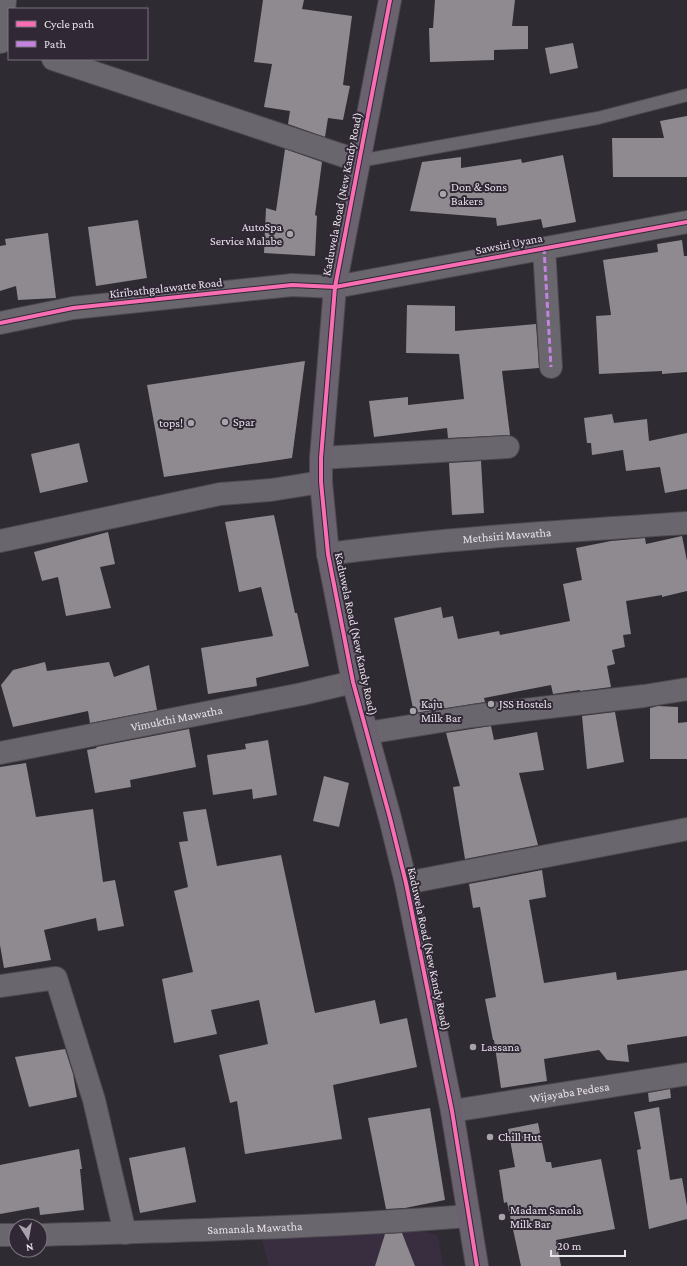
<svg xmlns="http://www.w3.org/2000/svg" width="687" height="1266" viewBox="0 0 687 1266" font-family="'Crimson Pro',serif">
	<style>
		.built { fill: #392e40 }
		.building { fill: #8e8a90 }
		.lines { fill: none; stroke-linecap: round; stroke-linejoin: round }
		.service-casing { stroke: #4e4950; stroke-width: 14 }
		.minor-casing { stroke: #4e4950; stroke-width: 24 }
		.primary-casing { stroke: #4e4950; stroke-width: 24 }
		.service { stroke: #6a666d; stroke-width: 12 }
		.minor { stroke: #6a666d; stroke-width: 22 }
		.primary { stroke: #6a626e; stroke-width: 22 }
		.quiet { stroke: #c483df; stroke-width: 3; stroke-dasharray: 6 3; stroke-linecap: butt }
		.cycleway-casing { stroke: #302835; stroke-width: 6 }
		.cycleway { stroke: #f96db3; stroke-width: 4 }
		.poi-dot { fill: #a8a3ab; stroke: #302835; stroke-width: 1.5 }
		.labels { text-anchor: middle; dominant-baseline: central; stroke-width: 4; stroke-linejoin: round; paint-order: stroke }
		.poi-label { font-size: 12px; fill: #e9e3ec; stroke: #302835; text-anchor: start }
		.street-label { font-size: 12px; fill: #e9e3ec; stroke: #302835 }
	</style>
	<rect width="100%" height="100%" fill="#2f2b32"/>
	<path class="built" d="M414,1230L438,1235L443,1266H269L260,1233Z"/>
	<g class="building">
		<path d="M263,0H304L302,9L352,16L343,85L350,86L343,120L328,118L325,137L288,124L290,111L264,107L272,64L254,62Z"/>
		<path d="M435,0H515L512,26H528V49L494,50V60L430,62L429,28H433Z"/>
		<path d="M573,43L578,68L550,74L545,48Z"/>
		<path d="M687,116V177H613L612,138H664L660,121Z"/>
		<path d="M285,149L322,162L315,215L317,216L315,256L264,253L266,208L276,211Z"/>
		<path d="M563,155L576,222L543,228L541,219L497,226L496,218L410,211L422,162L461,157V168L521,159L522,163Z"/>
		<path d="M138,220L147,278L96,286L88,227Z"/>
		<path d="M48,233L56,298L18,300L16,286L0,291V246L6,245L5,239Z"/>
		<path d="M682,240L684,256H687V372L662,374V371L599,374L596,316L611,315L603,260L658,252L657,244Z"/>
		<path d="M407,305L455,306V331L536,324L539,368L502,371L510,435L448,438L447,428L374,437L369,401L408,397V405L464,399L459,354L406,353Z"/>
		<path d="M305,361L292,458L164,477L147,385Z"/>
		<path d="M612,414L614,423L647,419L649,441L687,433V489L665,493L660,467L626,471L623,450L592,455L591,443H587L584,418Z"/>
		<path d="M79,443L88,482L40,493L31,454Z"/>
		<path d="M481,461L484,513L452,515L449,463Z"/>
		<path d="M274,515L295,613H297L309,666L256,678L257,686L208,694L201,648L273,636L261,587L239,592L225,522Z"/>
		<path d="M108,532L115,564L100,567L111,608L66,616L58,577L42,581L34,552Z"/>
		<path d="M682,536L687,561V591L662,597V595L626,601L631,634L623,635L625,647L612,650L615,664L607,666L611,687L580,691V690L553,694L551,685L484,698L485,702L414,713L394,618L441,607L443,618L453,616L458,639L499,631L500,635L570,621L563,584L582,580L576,548L611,541L645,538L646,544Z"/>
		<path d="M45,662L47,671L109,662L114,677L149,665L157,710L90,723L88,711L13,727L1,685L13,670Z"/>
		<path d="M658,706L678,707V723L687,722V759H650V708Z"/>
		<path d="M615,712L624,762L587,769L582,716Z"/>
		<path d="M491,726L494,740L537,732L544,770L519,773L538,845L465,859L453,787L460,786L446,733Z"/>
		<path d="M189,729L196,767L130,780L131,787L95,793L87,750L97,748L96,747Z"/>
		<path d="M268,740L277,795L253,799L252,789L213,795L207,755L246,749L245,744Z"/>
		<path d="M26,763L36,817L93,809L103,882L115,880L124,926L98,931L96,918L44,930L51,960L4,968L0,945V767Z"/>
		<path d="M324,776L349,783L339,827L313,821Z"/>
		<path d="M206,809L217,866L281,855L315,1013L375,1000L380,1024L407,1018L417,1067L333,1085L342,1139L245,1154L237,1101L230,1103L219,1055L268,1044L259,1000L211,1010L217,1034L174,1043L162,979L193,972L174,891L188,887L179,842L188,841L183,812Z"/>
		<path d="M542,870L546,897L529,900L544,983L616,972L617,980L687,970V1036L627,1045L629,1062L607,1060L599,1050L544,1059L547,1081L501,1088L494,1040H493L485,999L496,997L480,907L473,908L469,884Z"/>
		<path d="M65,1049L73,1074L77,1097L29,1107L15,1057Z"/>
		<path d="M670,1089L671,1098L649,1102L648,1093Z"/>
		<path d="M659,1107L670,1180L682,1178L687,1206V1219L649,1229L637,1150L641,1149L634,1112Z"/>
		<path d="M430,1108L445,1200L405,1208L386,1209L368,1118Z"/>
		<path d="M538,1123L546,1162H551L552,1168L601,1159L615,1229L556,1240L561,1266H521L507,1202L504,1203L499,1170L515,1167L508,1129Z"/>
		<path d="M185,1147L196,1202L140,1213L129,1158Z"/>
		<path d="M79,1149L82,1169H80L84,1210L40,1215L39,1207L0,1214V1165Z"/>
		<path d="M402,1233L415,1266H375L385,1234Z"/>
	</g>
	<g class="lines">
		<g class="service-casing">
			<path id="service" d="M359,161L598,118L687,95"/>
		</g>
		<g class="minor-casing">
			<g id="minor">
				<path d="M1,42L5,0"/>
				<path d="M53,59L359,161"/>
				<path d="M544,248L551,367"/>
				<path d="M0,323L73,308L292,285L335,287L687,222"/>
				<path d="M321,458L508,447"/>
				<path d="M0,541L220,494L271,490L321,482"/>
				<path id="s1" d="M328,554C447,538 567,531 687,523"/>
				<path d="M367,733L473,716L644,696L687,689"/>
				<path id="s2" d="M0,753L302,694L353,682"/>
				<path d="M406,883L687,829"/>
				<path d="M0,986L56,978L94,1100L125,1233"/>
				<path id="s3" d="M452,1111L687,1074"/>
				<path d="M0,1235H16"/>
				<path id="s4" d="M40,1235C183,1231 327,1227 469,1216"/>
			</g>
		</g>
		<g class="primary-casing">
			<path id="primary" d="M390,0L335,287L321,458V482L328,554L353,682L390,818L406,883L452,1111L477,1266"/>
		</g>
		<use href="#service" class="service"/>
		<use href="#minor" class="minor"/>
		<use href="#primary" class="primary"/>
		<path class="quiet" d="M544,248L551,367"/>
		<g class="cycleway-casing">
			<g id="cycleway">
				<path d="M390,0L335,287L321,458V482L328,554L353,682L390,818L406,883L452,1111L477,1266"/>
				<path d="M0,323L73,308L292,285L335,287L687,222"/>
			</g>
		</g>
		<use href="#cycleway" class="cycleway"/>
	</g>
	<g class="poi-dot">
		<circle cx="443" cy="194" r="4"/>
		<circle cx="290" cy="234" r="4"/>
		<circle cx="225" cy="422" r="4"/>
		<circle cx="191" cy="423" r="4"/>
		<circle cx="491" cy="704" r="4"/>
		<circle cx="413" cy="711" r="4"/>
		<circle cx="473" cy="1047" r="4"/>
		<circle cx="490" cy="1137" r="4"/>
		<circle cx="502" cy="1217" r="4"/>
	</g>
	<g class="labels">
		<g class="poi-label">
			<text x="451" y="187">Don &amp; Sons<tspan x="451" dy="14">Bakers</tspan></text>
			<text x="282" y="227" text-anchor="end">AutoSpa<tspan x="282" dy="14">Service Malabe</tspan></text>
			<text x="233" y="422">Spar</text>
			<text x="183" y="423" text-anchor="end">tops!</text>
			<text x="421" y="704">Kaju<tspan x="421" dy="14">Milk Bar</tspan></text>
			<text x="499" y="704">JSS Hostels</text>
			<text x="481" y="1047">Lassana</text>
			<text x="498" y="1137">Chill Hut</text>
			<text x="510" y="1210">Madam Sanola<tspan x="510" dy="14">Milk Bar</tspan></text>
		</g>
		<g class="street-label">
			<text transform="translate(342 194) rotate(-79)">Kaduwela Road (New Kandy Road)</text>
			<text transform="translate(509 244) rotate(-11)">Sawsiri Uyana</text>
			<text transform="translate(166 288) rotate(-6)">Kiribathgalawatte Road</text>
			<text stroke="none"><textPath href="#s1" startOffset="180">Methsiri Mawatha</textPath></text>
			<text transform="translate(356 634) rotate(78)">Kaduwela Road (New Kandy Road)</text>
			<text stroke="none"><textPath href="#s2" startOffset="180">Vimukthi Mawatha</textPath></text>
			<text transform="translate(429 949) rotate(78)">Kaduwela Road (New Kandy Road)</text>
			<text stroke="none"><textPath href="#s3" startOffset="119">Wijayaba Pedesa</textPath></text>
			<text stroke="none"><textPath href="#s4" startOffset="215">Samanala Mawatha</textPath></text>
		</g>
	</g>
	<rect x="8" y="8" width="140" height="52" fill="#302835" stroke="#7a737e"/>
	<rect x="16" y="21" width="20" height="6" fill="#f96db3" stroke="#7a737e"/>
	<text x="44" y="28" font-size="12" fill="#e9e3ec">Cycle path</text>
	<rect x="16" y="41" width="20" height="6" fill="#c483df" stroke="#7a737e"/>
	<text x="44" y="48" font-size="12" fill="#e9e3ec">Path</text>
	<g transform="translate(28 1238) rotate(169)"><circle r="19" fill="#302835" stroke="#7a737e"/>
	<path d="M0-3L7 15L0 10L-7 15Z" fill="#a8a3ab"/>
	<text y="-6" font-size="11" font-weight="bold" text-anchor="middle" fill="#e9e3ec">N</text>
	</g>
	<path d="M551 1250v6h74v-6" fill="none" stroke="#e9e3ec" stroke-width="2"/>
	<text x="557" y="1250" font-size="12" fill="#e9e3ec" stroke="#302835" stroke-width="3" paint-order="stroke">20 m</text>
</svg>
